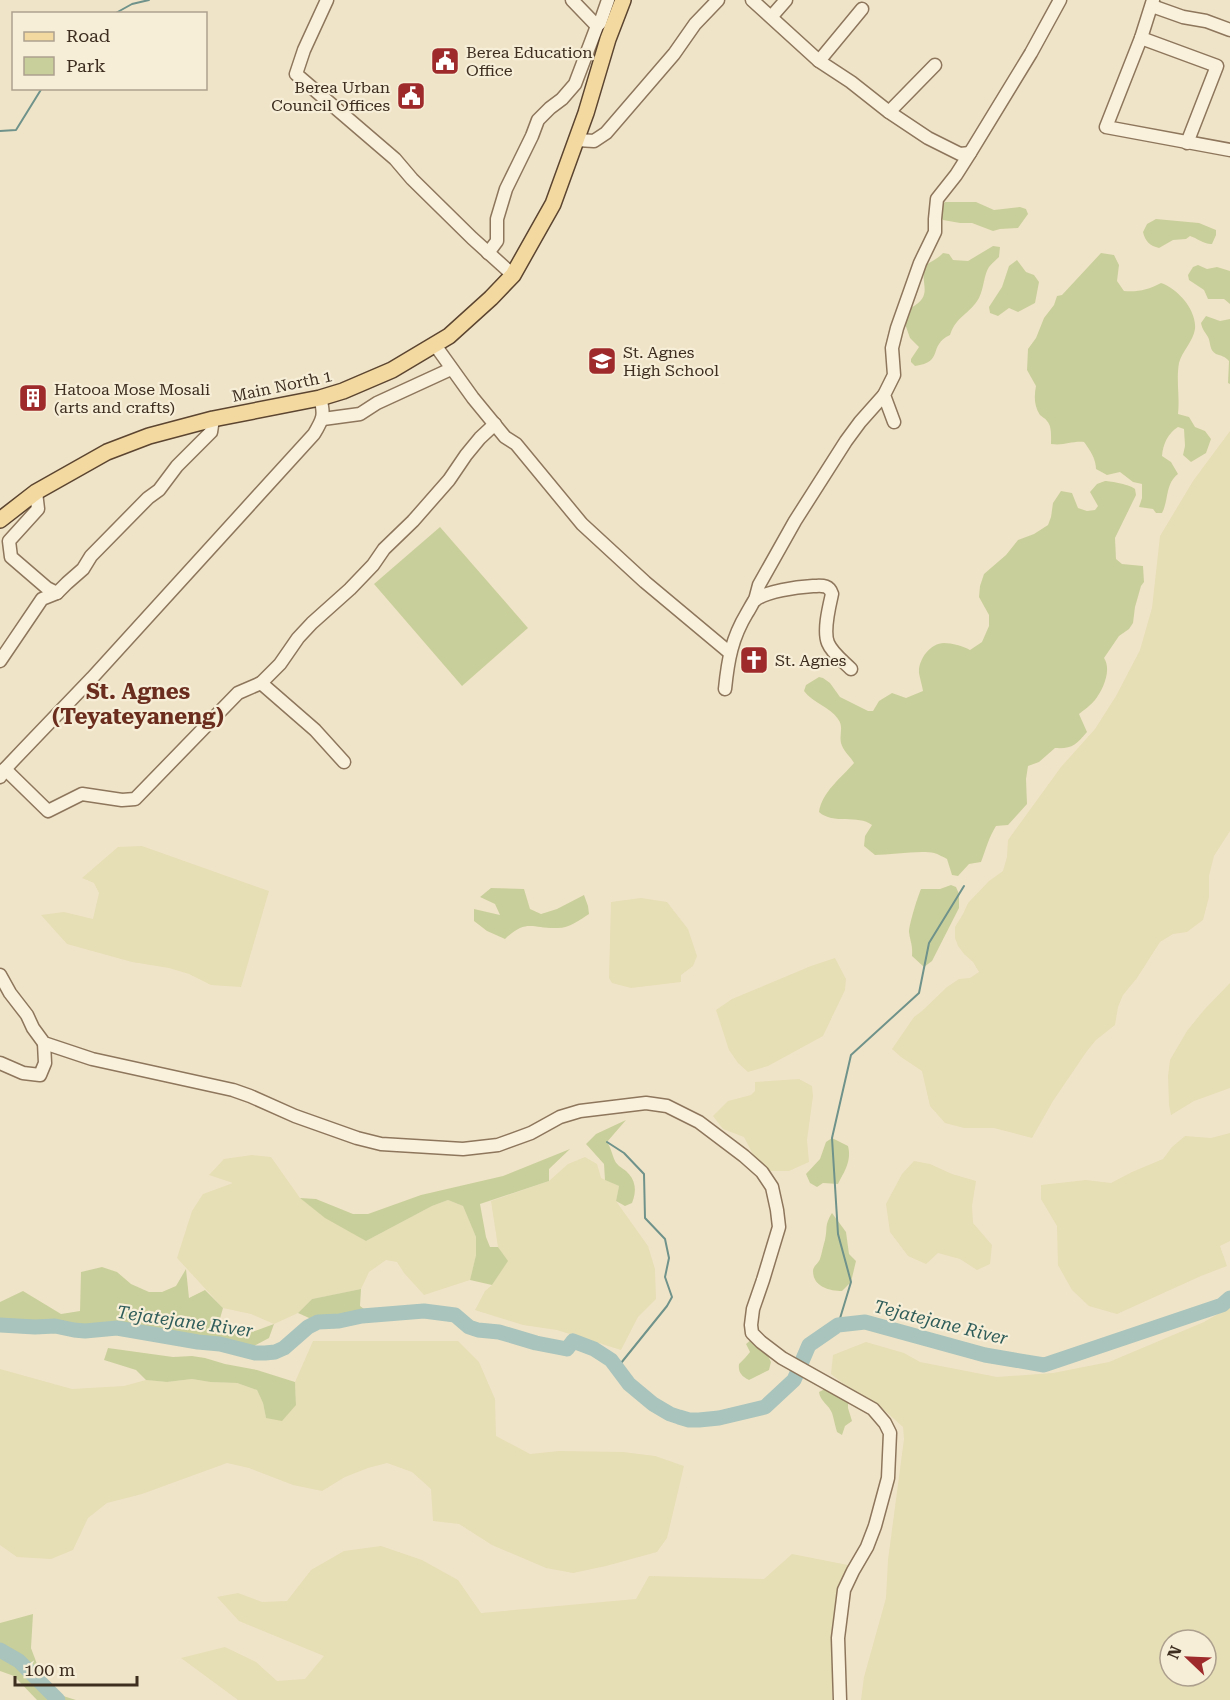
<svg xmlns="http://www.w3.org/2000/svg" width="1230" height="1700" viewBox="0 0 1230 1700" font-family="'Roboto Serif',serif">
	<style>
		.farmland { fill: #e6deb5; fill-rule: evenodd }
		.green { fill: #c9cf9b }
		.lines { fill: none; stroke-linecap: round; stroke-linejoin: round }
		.stream { stroke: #6f938a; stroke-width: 2 }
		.river { stroke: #a9c4bc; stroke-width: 15 }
		.minor-casing { stroke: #8d765c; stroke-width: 15 }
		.major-casing { stroke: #5b4430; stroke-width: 18 }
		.minor { stroke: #faf1dc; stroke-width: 12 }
		.major { stroke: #f3d9a0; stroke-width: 15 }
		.labels { text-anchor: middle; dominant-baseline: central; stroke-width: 4.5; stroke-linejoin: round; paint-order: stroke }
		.poi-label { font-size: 16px; fill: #3d2e20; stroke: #f7eed8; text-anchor: start }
		.street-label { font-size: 16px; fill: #3d2e20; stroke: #f7eed8 }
		.water-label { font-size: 18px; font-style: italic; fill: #2f5d5a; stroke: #f7eed8 }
		.district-label { font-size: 22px; font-weight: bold; fill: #6b2e1e; stroke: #f7eed8 }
	</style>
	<rect width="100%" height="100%" fill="#f0e4c8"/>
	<g class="farmland">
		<path d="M1230,431V831L1214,856L1209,876V897L1203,920L1187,932L1173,934L1160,942L1137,978L1123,995L1118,1007L1115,1025L1096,1040L1087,1051L1053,1101L1032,1138L994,1128H964L945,1123L930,1106L922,1071L901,1057L892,1049L914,1017L922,1011L947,987L959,979L970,978L979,972L973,962L964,954L958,946L955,938V927L963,914L968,903L989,881L1003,871L1007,857L1008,840L1061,767L1095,729L1116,696L1140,650L1152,608L1160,536L1193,481Z"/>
		<path d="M142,846L269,891L241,987L211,985L189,974L169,968L132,962L67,944L41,915L64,912L93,919L99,893L94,883L82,878L118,847Z"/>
		<path d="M641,898L667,902L688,929L697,956L693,966L681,975V982L631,988L612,983L609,978L611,902Z"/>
		<path d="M835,958L846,979L845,990L823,1036L768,1066L748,1072L738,1063L729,1050L716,1010L732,999L811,966Z"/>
		<path d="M1230,983V1088L1194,1101L1171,1115L1169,1105L1168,1076L1170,1060L1187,1031L1204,1010Z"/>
		<path d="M799,1079L812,1086L813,1096L807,1140L809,1162L789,1171H768L759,1166L744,1137L723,1129L713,1116L728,1101L751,1095L755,1091V1082Z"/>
		<path d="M1230,1133V1241L1220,1246L1227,1266L1201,1276L1117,1314L1089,1306L1072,1290L1058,1265L1057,1226L1041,1199V1185L1086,1180L1111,1183L1132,1172L1163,1159L1172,1147L1185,1136L1211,1138Z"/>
		<path d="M252,1155L271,1157L300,1198L366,1241L432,1206L448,1200L463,1206L476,1237V1255L470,1280L424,1295L404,1273L397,1262L386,1260L369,1272L361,1289L312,1299L298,1313L274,1324L251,1314L223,1308L177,1258L192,1211L203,1194L233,1183L209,1175L224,1159Z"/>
		<path d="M585,1157L597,1164L601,1178L619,1186L616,1201L648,1246L655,1269L656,1299L638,1317L621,1350L557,1330L523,1325L475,1310L485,1291L492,1285L507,1261L498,1247L491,1201L549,1181L568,1164Z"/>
		<path d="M914,1161L930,1164L952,1174L976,1181L972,1206L973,1223L992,1245L990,1264L977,1270L960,1259L938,1253L926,1264L908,1256L890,1232L886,1204L902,1174Z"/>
		<path d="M1230,1307V1700H861L864,1677L886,1598L888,1560L904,1439L903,1427L875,1402L845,1385L831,1374L833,1355L866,1342L904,1353L920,1362L997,1377L1053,1373L1109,1362L1204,1322ZM1170,1640H1206V1676H1170Z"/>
		<path d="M313,1341H458L479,1362L495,1399L496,1436L530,1454L559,1451L623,1452L655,1456L684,1466L667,1538L657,1552L606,1566L573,1573L546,1568L492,1545L459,1524L433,1521L431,1489L412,1472L387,1463L368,1468L345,1477L322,1491L293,1485L249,1468L227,1463L142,1494L107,1503L88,1518L73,1550L51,1559L17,1557L0,1545V1369L72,1389L124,1386L146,1380L167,1382L192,1379L210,1382L237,1383L257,1390L263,1403L266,1418L296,1405L295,1382Z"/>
		<path d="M381,1546L422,1560L458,1580L481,1613L636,1599L649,1576L764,1579L792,1554L848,1565L838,1588L832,1634V1700H238L181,1658L225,1647L256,1662L277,1681L305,1679L324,1656L239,1621L217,1597L238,1593L262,1602L287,1601L311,1570L344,1551Z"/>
	</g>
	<g class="green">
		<path d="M945,202H976L994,210L1020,207L1026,209L1028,214L1018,228L1000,229L993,231L972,223H960L943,220L939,213L941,206Z"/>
		<path d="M1156,219L1199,223L1216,230V235L1212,244C1205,245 1197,238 1190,236L1186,239L1173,240L1159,248C1150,246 1145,241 1143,232L1147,224Z"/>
		<path d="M993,246L1000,247L999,257C996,260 992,263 989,267C984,274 984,288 979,298C969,315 957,315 950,335C927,346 945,362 915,366L911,362V359L919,347L910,338L905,324L908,318L911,308C933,296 921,286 924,267C930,261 937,260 943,253L949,254L953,260L968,261Z"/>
		<path d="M1101,253L1114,255L1119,265L1117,281L1124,291C1138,292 1148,290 1161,283C1177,288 1197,310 1195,329C1193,342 1182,351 1179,363C1176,380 1180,397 1178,414L1189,417L1195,427L1205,431L1211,439L1206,453L1191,462L1183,455L1185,446L1184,429L1178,427C1168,433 1163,444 1162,456L1171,462L1178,474C1165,484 1169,500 1162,513H1156L1153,509L1139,507L1142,498V484L1133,482L1120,472L1107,475L1096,469C1096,459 1090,450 1084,442C1071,441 1064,446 1051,444C1051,437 1052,426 1047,421C1045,418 1042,417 1040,415C1034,406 1034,396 1036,386L1027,370L1028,349L1036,338L1044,318L1054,305L1057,296L1062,295Z"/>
		<path d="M1017,260L1026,272L1034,275L1039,282L1035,303L1018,312L1009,308L998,316L990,313L989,307L1002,287L1009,266Z"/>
		<path d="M1198,265L1207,269L1217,267L1230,271V304L1224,299H1208L1204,290L1189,280L1188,275L1193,267Z"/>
		<path d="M1206,316L1220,321L1230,319V384L1228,383L1229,361C1224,356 1222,356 1216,354C1209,350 1211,343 1208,337C1205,332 1202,329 1201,323Z"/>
		<path d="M1105,481C1111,481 1131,485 1135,489L1136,495L1115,538L1116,559L1122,564L1143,566L1144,582L1141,586L1135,607L1133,623L1129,629L1119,636L1104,658C1112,670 1103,690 1095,700C1091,705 1084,710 1079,714L1087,732C1076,745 1072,749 1055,748L1039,762L1028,766L1026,779L1027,804L1008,825L996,826C989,837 986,849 981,862L969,864L958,876L952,875L947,859C943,857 938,854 934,853C920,850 891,855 875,855L864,846L865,836L872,825C858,814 833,825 819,812C822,792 841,778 854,763C850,756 843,751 841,743C839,734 844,727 838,719C830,707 813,703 804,691L806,685L819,677L823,678L830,683L840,697L868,711H873L879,701L892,693L906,698L923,691C922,685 920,679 919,673C918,660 930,643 944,643C952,643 963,646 970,650L982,642L989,626V615L979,597L980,586L984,574L1006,555L1018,540L1034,534L1048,525L1051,517L1053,503L1061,491L1072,493L1078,508L1087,511L1095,510L1098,506L1090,492L1097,484Z"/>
		<path d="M440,527L528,628L462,686L374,584Z"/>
		<path d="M951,885L956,887L959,894V908L932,961L924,967L912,956C913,945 910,941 909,932C909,924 918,896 921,889H940Z"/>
		<path d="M491,888L524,889L530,909L541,914L557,909L584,895L588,906L589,914C580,920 569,928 558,928C532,929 527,918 505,939L487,931L474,921V909L500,915L495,904L480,897Z"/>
		<path d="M626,1120L607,1142C611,1148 612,1154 615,1161C617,1165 622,1168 626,1171C636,1180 637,1191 632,1203L625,1206L616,1201L619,1186L605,1180L604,1164L586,1144L596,1134Z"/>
		<path d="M832,1138L848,1146C852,1161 844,1172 838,1184L823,1183L817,1187L810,1183L806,1174L820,1159L826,1142Z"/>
		<path d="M570,1149L549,1169V1181L480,1204L486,1237L490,1247H498L508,1261L492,1285L470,1280L476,1255V1237L463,1206L448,1200L432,1206L366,1241L325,1218L300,1198L316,1199L353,1214H368L421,1195L503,1176Z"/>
		<path d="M832,1213L846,1232L849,1254L856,1261L851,1282L842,1291C830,1291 813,1287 813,1271C813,1266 818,1264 820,1259C822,1253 823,1246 825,1240C828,1227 824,1226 832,1213Z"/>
		<path d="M102,1267L117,1272L131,1284L149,1292H162L176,1286L186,1269L189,1298L205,1290L223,1308L217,1329L255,1331L274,1324L269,1338L254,1346L123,1329L111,1321L93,1330H74L5,1325L0,1319V1302L23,1291L61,1314L80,1311L81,1272Z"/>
		<path d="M361,1289L360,1306L372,1315L318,1322L298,1313L312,1299Z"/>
		<path d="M752,1339L767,1354L771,1362L769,1370L749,1380C741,1376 738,1372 739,1364L745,1358L750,1352L746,1344Z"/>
		<path d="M108,1348L173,1357L192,1356L205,1358L225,1364L257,1370L295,1382L296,1405L282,1421L266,1418L263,1403L257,1390L237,1383L210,1382L192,1379L167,1382L146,1380L136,1370L104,1360Z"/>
		<path d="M827,1388L843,1397L848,1402V1408L852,1421L845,1426L842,1435L837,1432C835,1426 834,1419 832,1413C829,1405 820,1401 819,1392Z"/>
		<path d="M33,1614L31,1648L47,1691L76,1700H37L14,1676L0,1671V1623Z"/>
	</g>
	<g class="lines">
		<g class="stream">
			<path d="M114,14L132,4L149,0"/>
			<path d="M0,131L16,130L42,88"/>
			<path d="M607,1142L624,1153L644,1174L645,1218L665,1239L669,1258L665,1277L672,1297L667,1306L617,1368"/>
			<path d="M838,1325L851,1282L838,1234L832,1138L851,1055L919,993L929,943L964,886"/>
		</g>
		<g class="river">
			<path d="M0,1325L35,1327L55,1326L74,1330L85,1331L117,1328L198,1342L220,1344L255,1353H265L275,1352L284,1348L308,1327L318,1322L339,1321L362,1316L424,1311L455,1315L469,1327L478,1330L499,1332L536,1343L567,1349L573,1341L594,1349L611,1360L629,1384L653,1404L670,1414L679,1417L689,1420H699L719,1418L765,1407L794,1380L809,1345L838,1325L865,1322L985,1355L1044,1365L1222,1305L1230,1298"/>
			<path d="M0,1650L19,1661L58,1700"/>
		</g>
		<g class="minor-casing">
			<g id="minor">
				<path d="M327,0L304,50L296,74L395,159L412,179L472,238L513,275"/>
				<path d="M572,0L597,26"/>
				<path d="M752,0L819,61L851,82L889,112L928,138L960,154L970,153"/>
				<path d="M1153,0L1141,38L1106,127L1230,150"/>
				<path d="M1152,6L1183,17L1206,21L1230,30"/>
				<path d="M772,16L786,0"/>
				<path d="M1141,38L1217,66L1187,143"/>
				<path d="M819,61L862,9"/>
				<path d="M889,112L935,65"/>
				<path d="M577,140L594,141L606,133L674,54L695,24L718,0"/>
				<path d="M488,253L497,241V219L506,189L532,136L538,120L550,108L562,99L575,84L597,26L600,23L608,0"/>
				<path d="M435,345L473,398L505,437L516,444L582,524L645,582L730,653"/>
				<path d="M323,419L360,414L377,403L451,369"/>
				<path d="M894,422L884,395L894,375L892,348L897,328L920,263L935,232V219L937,199L956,175L970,153L1031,53L1060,0"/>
				<path d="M36,492L38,509L9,541L11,557L47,588L57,593"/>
				<path d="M755,600L759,585L795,521L846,441L860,422L884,395"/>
				<path d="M0,661L42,599L57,593L67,583L83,569L91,556L148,498L159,490L177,466L211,432L213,419"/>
				<path d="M725,689C728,659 732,638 747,613C749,610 752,604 754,601C765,591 798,587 813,586C821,586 829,584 832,594C829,607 823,631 828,643C832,653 843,661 851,669"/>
				<path d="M344,762L315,730L261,683L280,664L298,638L312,623L350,589L373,565L384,549L413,521L449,480L466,455L480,438L495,424"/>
				<path d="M5,769L48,811L82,794L122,800L135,799L238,693L261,683"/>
				<path d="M0,777L5,769L24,749L92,678L314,434C323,419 325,415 320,398"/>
				<path d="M0,975L10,993L27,1015L33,1028L44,1043L92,1059L233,1090L250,1096L295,1116L357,1138L381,1144L463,1149L498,1145L531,1133L560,1117L580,1111L646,1103L667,1106L699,1122L744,1156L762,1172L772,1187L777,1210L779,1227L763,1280L753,1309L751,1325L752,1333L761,1342L782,1358L873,1409L885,1423L890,1433L888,1478L875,1526L867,1547L853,1571L844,1590L838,1638L840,1700"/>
				<path d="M0,1063L23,1073L40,1075L45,1063L44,1043"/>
			</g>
		</g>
		<g class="major-casing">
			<path id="major" d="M0,520L36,492L107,452L149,436L213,419L320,398L343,391L392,370L449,336L491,298L513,275L553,204L586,113L608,39L623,0"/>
		</g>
		<use href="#minor" class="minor"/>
		<use href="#major" class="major"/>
	</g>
	<defs>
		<g id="civic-square" transform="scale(1.5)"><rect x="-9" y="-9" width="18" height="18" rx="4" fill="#9e2a2b" stroke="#f7eed8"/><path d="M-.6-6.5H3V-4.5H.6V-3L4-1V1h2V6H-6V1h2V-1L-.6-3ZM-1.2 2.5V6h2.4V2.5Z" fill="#fff"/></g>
		<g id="school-square" transform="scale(1.5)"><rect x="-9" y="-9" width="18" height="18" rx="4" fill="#9e2a2b" stroke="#f7eed8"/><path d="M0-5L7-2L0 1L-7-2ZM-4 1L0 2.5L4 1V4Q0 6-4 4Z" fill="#fff"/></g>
		<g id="building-square" transform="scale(1.5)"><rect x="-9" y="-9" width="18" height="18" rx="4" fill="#9e2a2b" stroke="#f7eed8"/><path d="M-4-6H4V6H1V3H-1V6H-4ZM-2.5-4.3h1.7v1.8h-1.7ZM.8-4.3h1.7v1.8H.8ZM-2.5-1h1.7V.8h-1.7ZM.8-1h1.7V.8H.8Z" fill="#fff"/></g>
		<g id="church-square" transform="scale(1.5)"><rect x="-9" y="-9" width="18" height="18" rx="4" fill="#9e2a2b" stroke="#f7eed8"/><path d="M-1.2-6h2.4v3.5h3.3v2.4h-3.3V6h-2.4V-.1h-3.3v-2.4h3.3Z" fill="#fff"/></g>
	</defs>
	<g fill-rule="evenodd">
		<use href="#civic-square" x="445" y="61"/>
		<use href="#civic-square" x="411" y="96"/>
		<use href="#school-square" x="602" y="361"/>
		<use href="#building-square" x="33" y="398"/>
		<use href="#church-square" x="754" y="660"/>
	</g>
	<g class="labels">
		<g class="poi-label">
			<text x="466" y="52">Berea Education<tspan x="466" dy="18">Office</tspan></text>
			<text x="390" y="87" text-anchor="end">Berea Urban<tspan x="390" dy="18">Council Offices</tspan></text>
			<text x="623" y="352">St. Agnes<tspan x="623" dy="18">High School</tspan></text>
			<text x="54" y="389">Hatooa Mose Mosali<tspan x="54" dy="18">(arts and crafts)</tspan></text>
			<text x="775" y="660">St. Agnes</text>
		</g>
		<g class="street-label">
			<text transform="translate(282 386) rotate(-12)">Main North 1</text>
		</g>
		<g class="water-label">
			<text transform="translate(185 1321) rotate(8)">Tejatejane River</text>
			<text transform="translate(941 1322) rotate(14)">Tejatejane River</text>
		</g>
		<g class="district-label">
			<text x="138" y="691">St. Agnes<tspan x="138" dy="25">(Teyateyaneng)</tspan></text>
		</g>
	</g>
	<rect x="12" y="12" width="195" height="78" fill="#f7eed8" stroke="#ada18e" stroke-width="1.5"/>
	<rect x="24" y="32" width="30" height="9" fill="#f3d9a0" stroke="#ada18e" stroke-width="1.5"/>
	<text x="66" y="42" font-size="18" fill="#3d2e20">Road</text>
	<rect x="24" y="57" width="30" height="18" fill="#c9cf9b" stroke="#ada18e" stroke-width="1.5"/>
	<text x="66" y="72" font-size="18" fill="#3d2e20">Park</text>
	<g transform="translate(1188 1658) rotate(293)"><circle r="28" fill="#f7eed8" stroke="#ada18e" stroke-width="1.5"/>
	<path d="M0-4.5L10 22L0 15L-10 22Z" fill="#9e2a2b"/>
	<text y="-9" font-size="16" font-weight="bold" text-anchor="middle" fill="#3d2e20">N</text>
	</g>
	<path d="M15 1676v9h122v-9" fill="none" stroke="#3d2e20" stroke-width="3"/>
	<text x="24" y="1676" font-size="18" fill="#3d2e20" stroke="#f7eed8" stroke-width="4.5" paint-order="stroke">100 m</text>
</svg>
